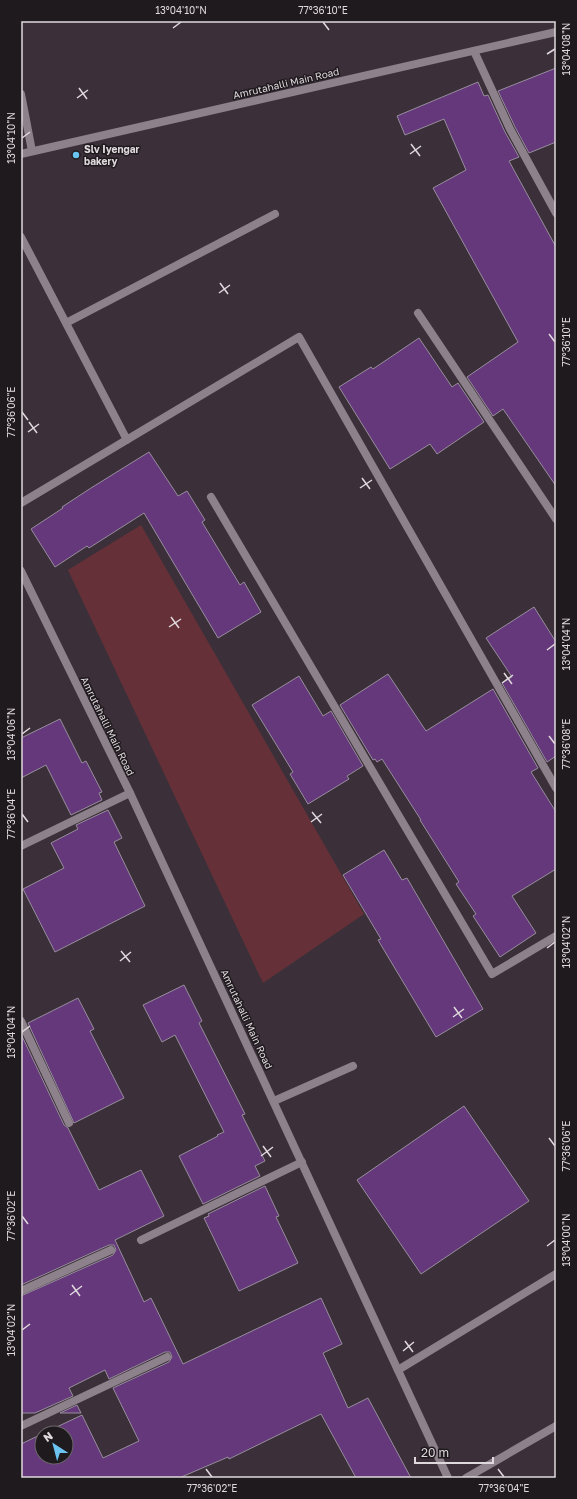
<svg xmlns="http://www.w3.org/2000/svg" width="577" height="1499" font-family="'Golos Text',sans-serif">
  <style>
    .green { fill: #663038 }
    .building { fill: #64387b; stroke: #978e9c }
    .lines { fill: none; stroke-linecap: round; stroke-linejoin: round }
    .service { stroke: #8d818b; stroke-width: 8 }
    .minor { stroke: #8d818b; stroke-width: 8 }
    .tertiary { stroke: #8d818b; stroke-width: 8 }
    .ticks { fill: none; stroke: #dfd8dd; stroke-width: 1.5 }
    .poi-dot { fill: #6bc3f2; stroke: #1f1a1e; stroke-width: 1.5 }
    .labels { text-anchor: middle; stroke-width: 3; stroke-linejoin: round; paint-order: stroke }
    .street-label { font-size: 10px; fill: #dfd8dd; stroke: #1f1a1e }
    .poi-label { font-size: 10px; font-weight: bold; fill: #dfd8dd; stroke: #1f1a1e; text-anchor: start }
    .neatline { fill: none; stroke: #dfd8dd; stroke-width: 1.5 }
    .ticks-label { font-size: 10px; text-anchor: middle; fill: #dfd8dd }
  </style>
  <rect width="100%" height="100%" fill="#3b3039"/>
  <path class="green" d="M141,525L364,914L263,983L68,570Z"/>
  <path class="building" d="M556,68V142L529,153L515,127L498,91Z
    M478,82L484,96L488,95L505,132L519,157L509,161L556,247V486L503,409L493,416L467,377L518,342L433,188L466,170L444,119L405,135L397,116Z
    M419,338L452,387L458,383L484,422L437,454L430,444L390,469L339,387L371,367L373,369Z
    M149,452L178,496L187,491L205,520L202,522L240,585L244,582L261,612L218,638L144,513L89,548L87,546L55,567L31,529L63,508L62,507L91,488Z
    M534,607L556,642V756L547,762L502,683L512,677L486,638Z
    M388,674L426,731L493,689L538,768L531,772L556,812V869L512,896L536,933L500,957L473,916L476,914L456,884L459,882L420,820H421L382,759L377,762L375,759L373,760L340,705Z
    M299,676L323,716L331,711L363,766L347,776L349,779L308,804L290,774L293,772L252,705Z
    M60,719L82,763L86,761L102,792L99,793L102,800L71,815L46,765L21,778V738Z
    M108,810L122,838L114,842L145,906L55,952L23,889L64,868L51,843L78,829L76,825Z
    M384,850L402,880L407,878L483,1009L436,1037L378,940L381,939L343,875Z
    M184,985L202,1021L199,1023L245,1114L242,1115L265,1161L255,1166L260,1176L203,1204L179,1156L218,1136L217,1135L224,1132L175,1035L162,1042L143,1005Z
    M78,998L94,1029L90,1031L124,1098L74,1123L28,1023Z
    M21,1034L64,1125L68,1128L99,1190L141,1170L164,1216L115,1240L144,1302L151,1298L183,1364L321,1298L342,1344L323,1353L348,1408L368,1398L411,1478H356L321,1414L229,1459L228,1457L179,1478H21V1444L42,1434V1457H66V1433H44L82,1415L103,1458L139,1441L113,1388L169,1362L172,1357L170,1352H165L109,1379L105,1370L69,1388L73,1396L35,1413H21V1296L113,1255L116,1250L114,1245H109L21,1285Z
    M464,1106L529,1201L421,1274L357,1180Z
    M265,1186L279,1216L276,1217L298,1263L239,1291L204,1218L209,1216L208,1214Z
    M77,1405L81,1413H60Z"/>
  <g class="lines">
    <path class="service" d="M21,94L32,151
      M274,1101L353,1066"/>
    <path class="minor" d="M474,51L510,129L556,213
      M21,237L127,440
      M418,313L556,519
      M66,323L275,214
      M211,497L492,974L556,936
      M21,503L299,337L556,788
      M21,846L130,793
      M21,1021L69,1123
      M141,1240L302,1162
      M21,1291L111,1250
      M398,1370L556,1274
      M21,1426L167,1357
      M466,1478L556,1426"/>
    <path class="tertiary" d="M21,154L556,32
      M21,571L130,793L448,1478"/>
  </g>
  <path class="ticks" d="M323,22L329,30M173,28L181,22M547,54L555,49M79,88L87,99M77,98L88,90M22,138L30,132M411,144L420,156M410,154L421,146M220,283L228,294M219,293L230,285M549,334L555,342M22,412L28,420M29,422L37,433M28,432L39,424M362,478L370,489M360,488L372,480M171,617L179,628M169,627L181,619M547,650L555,644M504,673L512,684M502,683L513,675M22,734L30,728M549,736L555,744M312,812L321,823M22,814L28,822M311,822L322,814M547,948L555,942M121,951L130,962M120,961L131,952M454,1007L462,1018M453,1017L464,1009M22,1032L30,1026M549,1138L555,1146M263,1146L271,1157M261,1156L273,1147M22,1216L28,1224M547,1246L555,1240M72,1285L80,1296M70,1295L82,1286M22,1330L30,1324M405,1341L413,1352M403,1351L414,1342M206,1469L212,1477M498,1469L504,1477"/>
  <circle class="poi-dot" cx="76" cy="155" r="4"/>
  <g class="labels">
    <g class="street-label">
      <text transform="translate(286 83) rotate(-13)" y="4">Amrutahalli Main Road</text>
      <text transform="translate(108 726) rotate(64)" y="4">Amrutahalli Main Road</text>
      <text transform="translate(247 1019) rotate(65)" y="4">Amrutahalli Main Road</text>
    </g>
    <g class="poi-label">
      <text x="84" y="153">Slv Iyengar<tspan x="84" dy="12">bakery</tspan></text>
    </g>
  </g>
  <rect width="577" height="1499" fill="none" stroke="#1f1a1e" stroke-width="44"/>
  <g transform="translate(54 1445) rotate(324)"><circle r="19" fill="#1f1a1e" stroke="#6c666a"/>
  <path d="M0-3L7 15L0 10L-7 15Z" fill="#6bc3f2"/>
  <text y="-6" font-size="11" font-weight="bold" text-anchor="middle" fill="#dfd8dd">N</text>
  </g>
  <path d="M415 1457v6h78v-6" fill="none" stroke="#dfd8dd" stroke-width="2"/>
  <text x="421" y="1457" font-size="12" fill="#dfd8dd" stroke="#1f1a1e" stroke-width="3" paint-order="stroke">20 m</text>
  <rect x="22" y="22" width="533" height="1455" class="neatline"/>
  <g class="ticks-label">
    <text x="181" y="14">13°04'10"N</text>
    <text x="323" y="14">77°36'10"E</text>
    <text transform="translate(566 49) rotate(-90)" y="4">13°04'08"N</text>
    <text transform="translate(11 138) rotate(-90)" y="4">13°04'10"N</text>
    <text transform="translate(566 342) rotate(-90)" y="4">77°36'10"E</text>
    <text transform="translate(11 412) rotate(-90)" y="4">77°36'06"E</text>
    <text transform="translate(566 644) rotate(-90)" y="4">13°04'04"N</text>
    <text transform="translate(11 734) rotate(-90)" y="4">13°04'06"N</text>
    <text transform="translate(566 744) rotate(-90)" y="4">77°36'08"E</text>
    <text transform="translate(11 814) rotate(-90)" y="4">77°36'04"E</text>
    <text transform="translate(566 942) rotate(-90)" y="4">13°04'02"N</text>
    <text transform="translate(11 1032) rotate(-90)" y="4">13°04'04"N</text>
    <text transform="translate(566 1146) rotate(-90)" y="4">77°36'06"E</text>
    <text transform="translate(11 1216) rotate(-90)" y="4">77°36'02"E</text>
    <text transform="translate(566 1240) rotate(-90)" y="4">13°04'00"N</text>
    <text transform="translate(11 1330) rotate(-90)" y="4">13°04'02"N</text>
    <text x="212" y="1492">77°36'02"E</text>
    <text x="504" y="1492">77°36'04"E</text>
  </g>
</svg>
